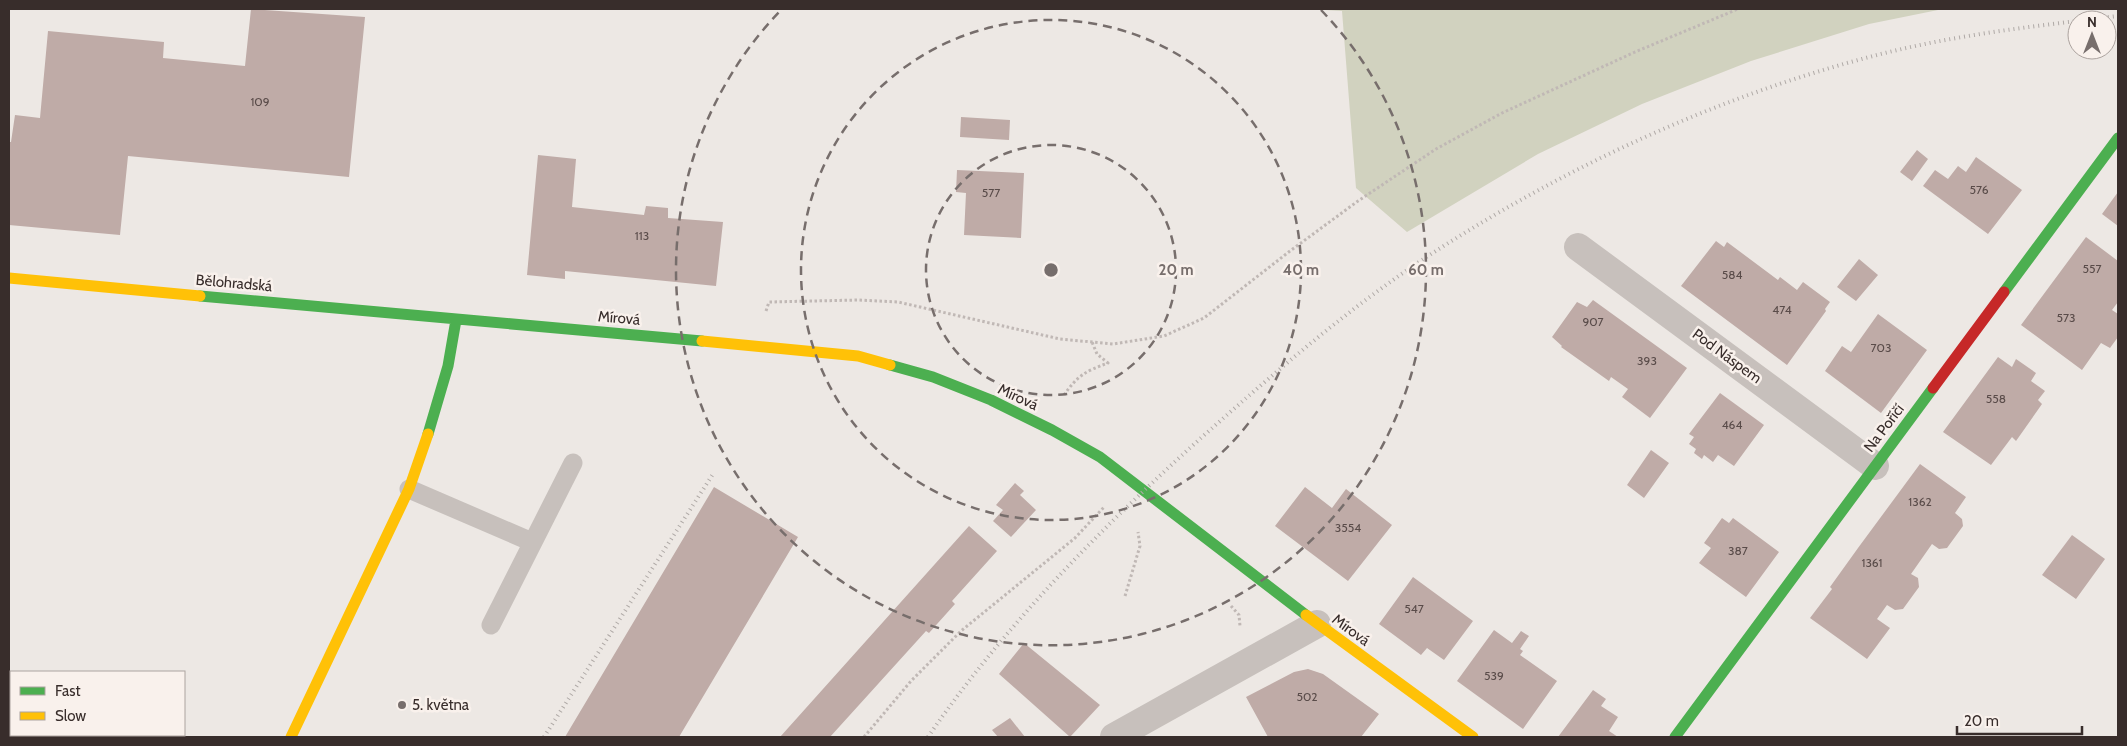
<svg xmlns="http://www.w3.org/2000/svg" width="2127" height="746" font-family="Cabin,sans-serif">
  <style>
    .green { fill: #d1d2bf }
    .building { fill: #bfaba7 }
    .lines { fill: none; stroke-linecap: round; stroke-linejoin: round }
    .path { stroke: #c0b8b5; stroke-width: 3; stroke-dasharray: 2.5 2.5; stroke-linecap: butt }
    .lane { stroke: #c7c0bc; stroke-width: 19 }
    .street { stroke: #c7c0bc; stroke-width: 28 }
    .fast { stroke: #4caf50; stroke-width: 11 }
    .slow { stroke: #ffc107; stroke-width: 11 }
    .jam { stroke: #c62828; stroke-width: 11 }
    .rail { stroke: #afa9a6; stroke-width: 4; stroke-dasharray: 1 4; stroke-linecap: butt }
    .ring { fill: none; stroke: #776e6c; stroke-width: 2.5; stroke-dasharray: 9 6 }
    .poi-dot { fill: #776e6c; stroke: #f9f1ec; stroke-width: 2 }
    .labels { text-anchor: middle; stroke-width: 5; stroke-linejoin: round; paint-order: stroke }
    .number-label { font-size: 12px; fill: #5a4c4a }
    .street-label { font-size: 15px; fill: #382d2b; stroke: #f9f1ec }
    .poi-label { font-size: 15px; fill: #382d2b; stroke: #f9f1ec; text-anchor: start }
    .centre { fill: #776e6c; stroke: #f9f1ec; stroke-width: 2.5 }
    .ring-label { font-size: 15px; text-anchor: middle; font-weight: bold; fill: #776e6c; stroke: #f9f1ec; stroke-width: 5; stroke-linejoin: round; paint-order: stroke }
  </style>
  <rect width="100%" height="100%" fill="#ede8e4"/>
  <path class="green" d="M1308,9H1943L1869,24L1751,61L1642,104L1538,154L1407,232L1356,188L1342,11Z"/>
  <path class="building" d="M251,9L365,17L349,177L128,156L120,235L9,225V142H11L15,115L40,118L48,31L164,42L163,58L245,66Z
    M961,117L1010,120L1009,140L960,137Z
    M1917,150L1928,159L1912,181L1900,172Z
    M538,155L576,159L572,207L644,215L646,206L668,208V218L723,222L716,286L565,271V279L527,275Z
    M1976,157L2022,190L1988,234L1923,186L1935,170L1948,179L1958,166L1966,172Z
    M957,170L1024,173L1021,238L964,235L966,193L956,192Z
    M2118,192V226L2102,214Z
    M2086,237L2118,261V302L2112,310L2118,314V337L2110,348L2101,343L2082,370L2021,325Z
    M1716,241L1724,247L1727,242L1778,280L1780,277L1797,290L1803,282L1830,302L1825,309L1826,311L1787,365L1681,286Z
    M1859,259L1878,275L1856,301L1837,287Z
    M1593,300L1687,368L1650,418L1622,397L1628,389L1611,377L1609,381L1561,347L1562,346L1552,337L1577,302L1587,307Z
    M1878,314L1927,350L1881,413L1825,371L1842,346L1851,352Z
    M1998,357L2012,367L2016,359L2036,373L2031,381L2045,391L2038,400L2042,404L2016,441L2012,437L1991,465L1943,432Z
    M1720,393L1764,425L1734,466L1718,455L1713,462L1704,455L1702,459L1694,453L1696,449L1689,444L1694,437L1689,434Z
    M1651,450L1669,463L1644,498L1627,485Z
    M1920,464L1966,497L1955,513L1962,519L1963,526L1947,548L1939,549L1932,544L1911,574L1918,578L1919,587L1903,609L1895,610L1887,605L1877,619L1890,628L1867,659L1810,618L1832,589L1830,587L1858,548Z
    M1015,483L1024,491L1020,495L1036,510L1011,537L993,521L1003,510L996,505Z
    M714,487L798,537L679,737H565Z
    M1305,487L1332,508L1346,489L1392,525L1348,581L1275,526Z
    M1722,518L1729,523L1733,518L1779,552L1746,597L1699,563L1711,548L1704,543Z
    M969,526L997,551L952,601L955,604L929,633L926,631L830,737H780Z
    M2072,535L2105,559L2076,599L2042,575Z
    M1413,577L1473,621L1444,660L1427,648L1421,655L1379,624Z
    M1494,630L1512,643L1521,631L1529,636L1520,649L1523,651L1520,655L1557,681L1523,729L1457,681Z
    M1024,643L1100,705L1070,737L999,674Z
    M1308,669L1323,674L1379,714L1361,737H1268L1246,697L1294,672Z
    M1593,690L1606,699L1601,706L1618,717L1609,731L1618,737H1558Z
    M1010,718L1025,737H998L992,730Z"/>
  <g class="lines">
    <path class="path" d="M766,311L769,302L858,300L898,302L1060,339L1113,344L1164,336L1204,318L1290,251L1358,201L1436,149L1502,113L1635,52L1738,9
      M1064,395C1078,375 1086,371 1108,363L1097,354L1092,342
      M1125,596L1140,546L1138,532
      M1231,606L1239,615L1240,626
      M864,737L911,681L961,631L1075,538L1105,506"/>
    <path class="lane" d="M409,489L532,542
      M491,625L573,463
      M9,694L11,695
      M107,735L113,737"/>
    <path class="street" d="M1578,247L1875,466
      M1114,737L1317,624"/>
    <path class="fast" d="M2004,292L2118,138
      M200,296L702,341
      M890,365L933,377L991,400L1052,430L1100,457L1306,615
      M428,434L448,366L456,320
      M1675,737L1933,388"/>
    <path class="slow" d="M9,278L200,296
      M702,341L858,356L890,365
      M1306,615L1473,737
      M291,737L409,489L428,434"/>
    <path class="jam" d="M1933,388L2004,292"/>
    <path class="rail" d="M2083,20L2118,16
      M544,737L713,474
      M928,737C1004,626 1101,528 1201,438C1273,374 1345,311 1425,258C1563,168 1717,96 1877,55C1943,38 2010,29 2077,21"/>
  </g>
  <g class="ring">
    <circle cx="1051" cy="270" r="125"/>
    <circle cx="1051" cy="270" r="250"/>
    <path d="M1321 10A375 375 0 1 1 781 10"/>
  </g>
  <circle class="poi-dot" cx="402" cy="705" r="5"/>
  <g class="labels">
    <g class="number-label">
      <text x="260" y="106">109</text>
      <text x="1979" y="194">576</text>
      <text x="991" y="197">577</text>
      <text x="642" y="240">113</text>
      <text x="2092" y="273">557</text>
      <text x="1732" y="279">584</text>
      <text x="1782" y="314">474</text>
      <text x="2066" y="322">573</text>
      <text x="1593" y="326">907</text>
      <text x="1881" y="352">703</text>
      <text x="1647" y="365">393</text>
      <text x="1996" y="403">558</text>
      <text x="1732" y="429">464</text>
      <text x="1920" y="506">1362</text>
      <text x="1348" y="532">3554</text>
      <text x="1738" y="555">387</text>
      <text x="1872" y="567">1361</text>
      <text x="1414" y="613">547</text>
      <text x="1494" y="680">539</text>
      <text x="1307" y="701">502</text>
    </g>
    <g class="street-label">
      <text transform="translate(234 283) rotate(5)" y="5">Bělohradská</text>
      <text transform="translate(619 318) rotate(5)" y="5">Mírová</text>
      <text transform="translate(1727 356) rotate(36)" y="5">Pod Náspem</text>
      <text transform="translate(1018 397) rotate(25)" y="5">Mírová</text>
      <text transform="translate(1884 428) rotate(-53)" y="5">Na Poříčí</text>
      <text transform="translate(1351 630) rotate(36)" y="5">Mírová</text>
    </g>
    <g class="poi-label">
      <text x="412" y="710">5. května</text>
    </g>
  </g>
  <circle cx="1051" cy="270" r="8" class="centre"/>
  <g class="ring-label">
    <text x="1176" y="275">20 m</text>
    <text x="1301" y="275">40 m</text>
    <text x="1426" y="275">60 m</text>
  </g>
  <rect width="2127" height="746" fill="none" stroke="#382d2b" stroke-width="20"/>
  <rect x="10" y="671" width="175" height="65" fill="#f9f1ec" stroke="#aca39f"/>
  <rect x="20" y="687" width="25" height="8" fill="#4caf50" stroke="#aca39f"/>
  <text x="55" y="696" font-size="15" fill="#382d2b">Fast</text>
  <rect x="20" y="712" width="25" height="8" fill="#ffc107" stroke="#aca39f"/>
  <text x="55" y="721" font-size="15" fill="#382d2b">Slow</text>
  <g transform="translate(2092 35)"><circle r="24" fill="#f9f1ec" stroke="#aca39f"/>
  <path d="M0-4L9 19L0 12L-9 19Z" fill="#776e6c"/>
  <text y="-8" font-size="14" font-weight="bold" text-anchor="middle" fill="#382d2b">N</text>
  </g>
  <path d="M1957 726v8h125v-8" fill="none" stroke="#382d2b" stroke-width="2.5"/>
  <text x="1964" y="726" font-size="15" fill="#382d2b" stroke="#f9f1ec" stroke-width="4" paint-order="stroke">20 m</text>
</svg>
